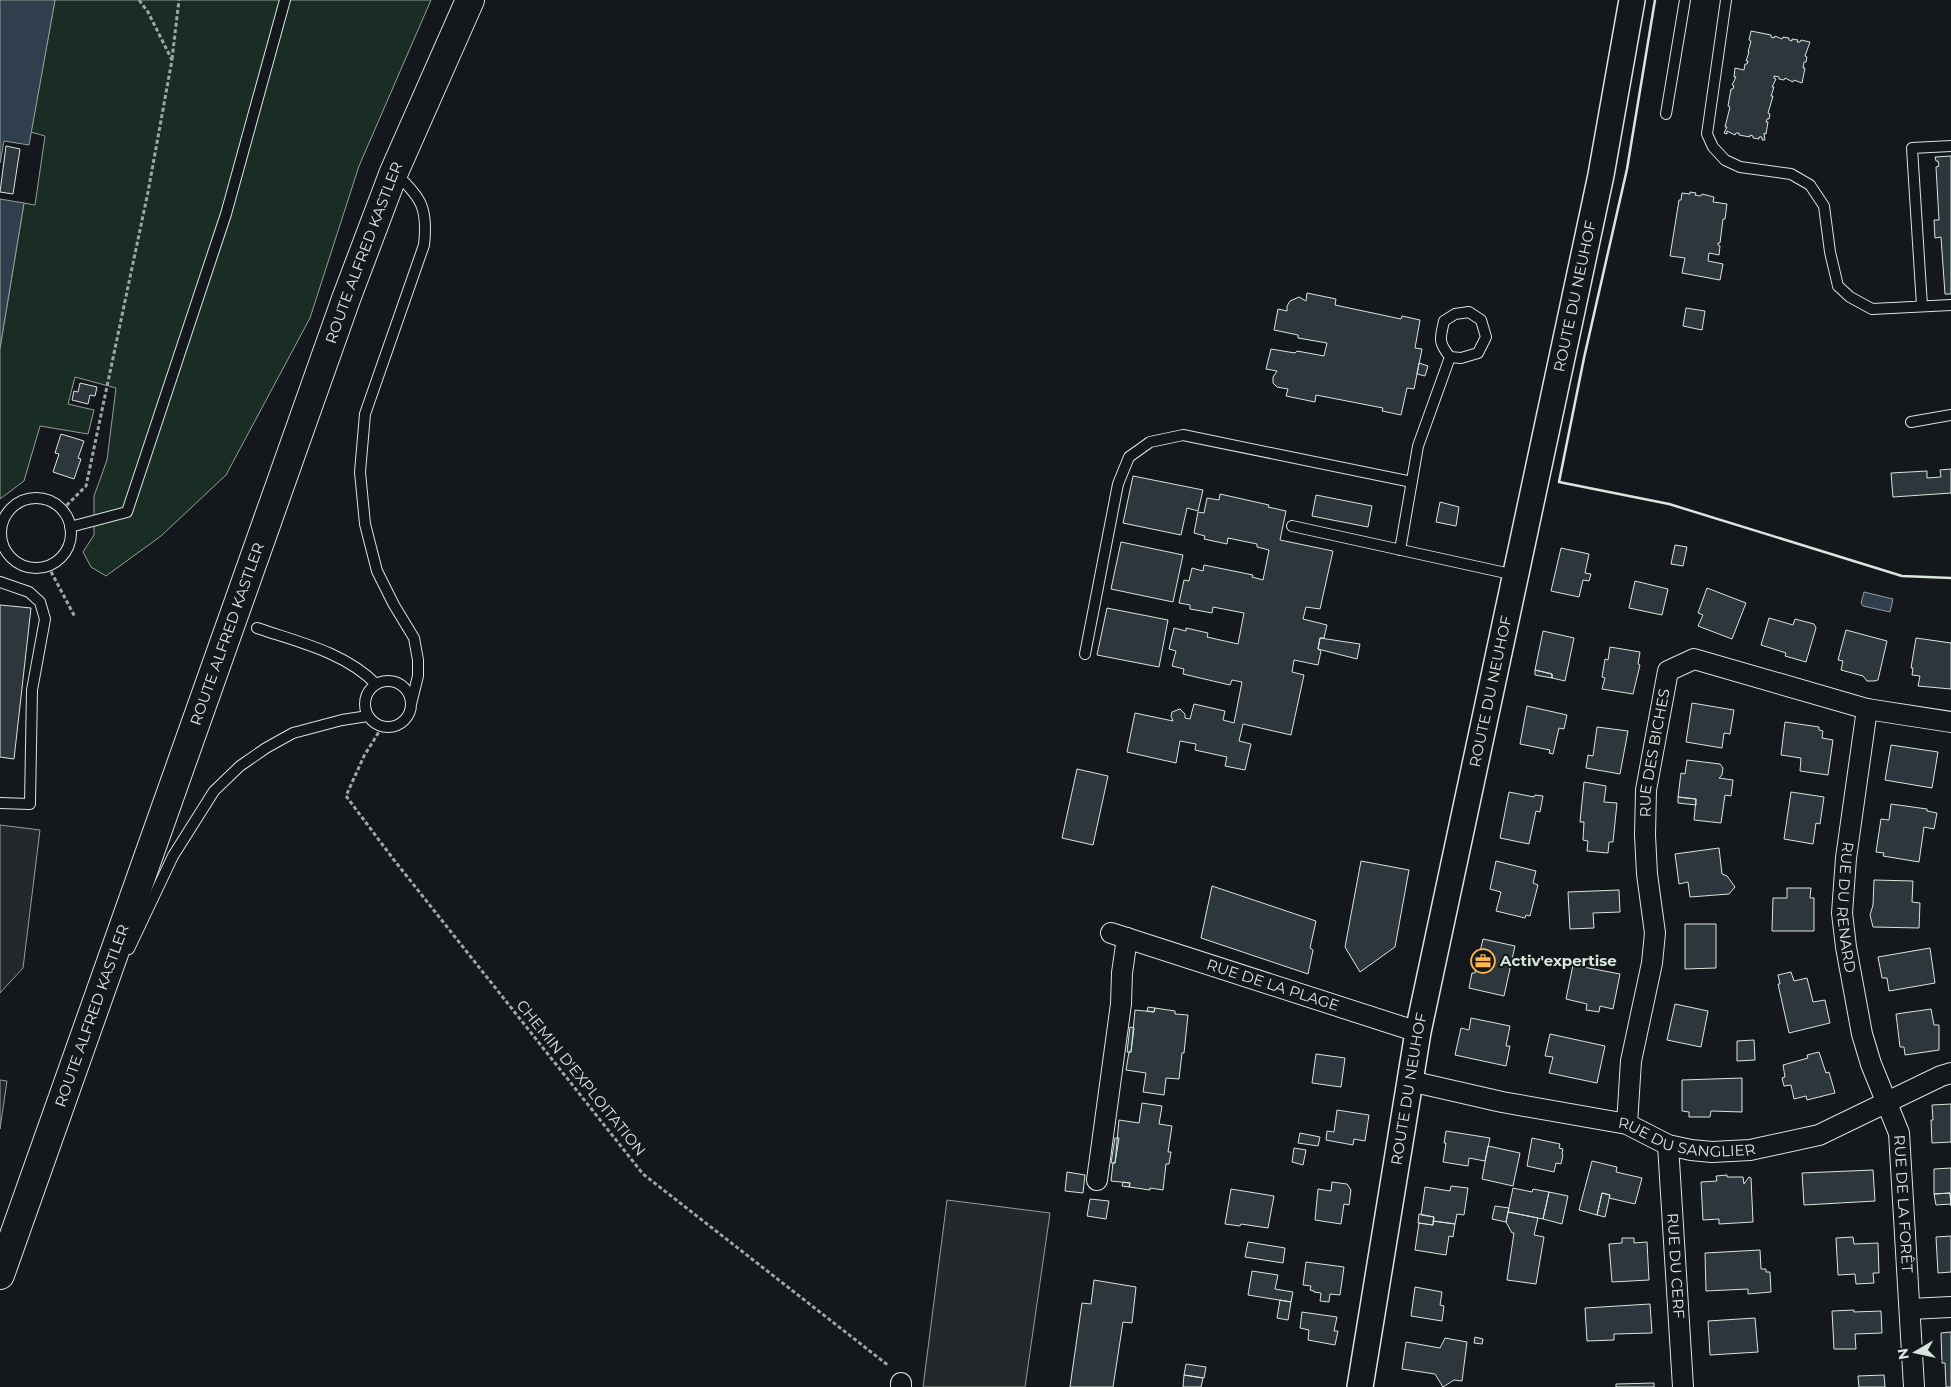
<svg xmlns="http://www.w3.org/2000/svg" width="1951" height="1387" font-family="Montserrat,sans-serif">
  <style>
    .green { fill: #1a2d24; stroke: #939e99 }
    .parking { fill: #24282b; stroke: #939e99 }
    .water { fill: #2f3f4d; stroke: #939e99 }
    .building { fill: #2c363c; stroke: #d8e6dc }
    .lines { fill: none; stroke-linecap: round; stroke-linejoin: round }
    .service-casing { stroke: #d8e6dc; stroke-width: 12 }
    .minor-casing { stroke: #d8e6dc; stroke-width: 22 }
    .tertiary-casing { stroke: #d8e6dc; stroke-width: 28 }
    .primary-casing { stroke: #d8e6dc; stroke-width: 30 }
    .path { stroke: #9da8a2; stroke-width: 3; stroke-dasharray: 4 2.5; stroke-linecap: butt }
    .service { stroke: #14181c; stroke-width: 10 }
    .minor { stroke: #14181c; stroke-width: 20 }
    .tertiary { stroke: #14181c; stroke-width: 25 }
    .primary { stroke: #14181c; stroke-width: 28 }
    .wall { stroke: #d8e6dc; stroke-width: 2.5 }
    .labels { text-anchor: middle; stroke-width: 4; stroke-linejoin: round; paint-order: stroke }
    .street-label { font-size: 15px; fill: #d8e6dc; stroke: #14181c }
    .poi-label { font-size: 15px; font-weight: bold; fill: #d8e6dc; stroke: #14181c; text-anchor: start }
  </style>
  <rect width="100%" height="100%" fill="#14181c"/>
  <path class="green" d="M55,0H431L359,166L310,318L226,475L161,536L106,576L91,567L83,552L94,535V496L107,460L116,388L75,377L68,404L94,410L88,434L40,426L24,481L0,499V348L24,203L35,205L45,136L31,132Z"/>
  <path class="parking" d="M0,825L40,830L23,968L0,993Z
    M0,1080L7,1081L0,1129Z
    M947,1200L1050,1213L1025,1387H923Z"/>
  <path class="water" d="M0,0H55L29,145L4,141L0,163Z
    M0,199L24,203L0,348Z
    M1864,592L1893,599L1890,612L1863,606L1861,603Z"/>
  <path class="building" d="M1751,31L1771,35V37L1774,38L1775,36L1782,39L1783,37L1789,38V40L1792,41V39L1798,40L1797,42H1800L1801,40L1810,42L1805,56L1807,57L1806,62H1804L1803,68H1805L1802,83L1794,80L1793,82L1785,78L1784,80L1779,79V77L1774,76V78L1776,79L1772,87H1774L1771,96H1773L1768,113L1770,114L1769,119H1767L1766,122H1768L1766,134L1764,133L1765,140H1762V137H1759V139L1753,138V136L1750,135V137L1739,135V133H1736L1735,135L1727,131V134L1724,133L1727,127H1725L1730,107L1728,106L1731,89H1733L1734,86L1732,85L1736,77H1734L1735,68L1744,70L1745,64H1747L1748,61H1746L1749,52H1748L1751,41L1749,40Z
    M6,146L20,149L13,194L0,192Z
    M1951,156V294H1945L1941,237L1935,238L1934,220H1939L1936,167L1939,166L1938,161H1936L1935,157Z
    M1690,192L1696,193L1695,195L1701,196L1702,194L1714,197L1713,202L1727,204L1725,219H1723L1720,243H1718V245L1720,246L1719,255L1709,253L1708,261L1723,264L1720,280L1682,273L1685,258L1670,256L1679,200H1681L1682,193L1690,194Z
    M1307,293L1336,299L1335,305L1401,319L1402,316L1420,320L1415,348L1422,349L1414,389L1407,388L1401,415L1382,411L1383,408L1316,395L1315,402L1286,396L1288,389L1277,387L1273,383V377L1277,371L1266,369L1271,349L1295,353L1297,351L1324,356L1327,343L1298,338V335L1274,330L1278,309L1287,311V306L1290,301L1299,297L1306,301Z
    M1686,308L1705,311L1702,330L1683,326Z
    M1419,363L1428,366L1425,376L1417,374Z
    M80,383L97,387L95,396L90,395L88,404L72,400L74,391L78,392Z
    M61,434L84,441L78,458L81,459L74,479L53,472L59,454L55,453Z
    M1951,469V493L1893,497L1891,473L1927,471V478L1941,477L1940,470Z
    M1133,476L1203,490L1198,511L1187,508L1181,535L1123,523Z
    M1220,494L1269,505L1268,507L1286,511L1280,540L1333,551L1320,609L1306,607L1303,619L1327,625L1324,638H1320L1318,649L1321,651L1318,665L1294,660L1292,672L1304,675L1291,735L1243,724L1239,741L1251,744L1245,770L1225,766L1227,757L1195,750L1196,744L1180,741L1176,763L1127,752L1135,713L1173,721L1171,716L1172,712L1180,709L1185,714V718L1190,719L1194,704L1225,711L1223,720L1234,723L1242,682L1232,680L1230,685L1183,674L1184,669L1172,666L1176,651L1169,649L1174,628L1186,631V628L1208,633L1207,637L1238,644L1244,613L1213,607L1212,613L1190,609V605L1179,603L1184,580L1189,581L1192,568L1203,571L1204,565L1253,575L1252,577L1263,580L1269,550L1257,547V544L1228,538L1227,544L1204,539L1205,536L1194,533L1198,512L1204,513L1207,498L1219,500Z
    M1316,495L1372,506L1368,527L1312,516Z
    M1440,502L1459,507L1456,526L1436,522Z
    M1121,542L1183,555L1173,602L1111,589Z
    M1675,545L1687,547L1683,566L1671,564Z
    M1561,548L1589,554L1585,573L1591,574L1589,581L1583,580L1579,597L1551,591Z
    M1635,581L1668,589L1662,615L1629,608Z
    M1707,588L1746,603L1732,639L1698,626L1703,615L1698,613Z
    M0,605L31,608L14,759L0,757Z
    M1107,608L1168,620L1159,667L1097,655Z
    M1769,618L1793,625L1795,619L1814,624L1816,628L1806,662L1785,656L1786,653L1761,645Z
    M1846,630L1887,641L1878,680L1874,681H1867L1863,676L1841,670L1843,661L1838,660Z
    M1543,631L1574,638L1565,681L1552,678V674L1535,670Z
    M1320,638L1360,644L1357,659L1318,649Z
    M1916,638L1951,643V689L1918,686L1920,676L1912,675L1913,668H1911Z
    M1610,647L1640,652L1638,664L1640,665L1633,694L1602,689L1605,678L1602,677L1605,659L1608,660Z
    M1535,670L1552,674V678L1535,675Z
    M1692,703L1734,710L1730,734L1724,733L1722,748L1686,742Z
    M1527,706L1567,715L1564,729L1559,728L1553,754L1549,753L1550,750L1520,744Z
    M1785,722L1819,727V730L1823,731L1822,738L1833,740L1828,775L1800,771L1801,758L1781,755Z
    M1597,727L1628,731L1620,774L1586,768L1588,755L1593,756Z
    M1891,745L1938,752L1932,788L1885,780Z
    M1687,760L1720,764L1723,768L1722,775L1719,778L1733,780L1731,796L1725,795L1721,823L1694,820L1696,799L1678,797L1681,773L1685,774Z
    M1077,769L1108,776L1093,845L1062,838Z
    M1584,782L1606,786L1604,802L1617,803L1613,842H1609L1608,853L1587,851L1588,841L1583,840L1584,822H1580Z
    M1509,792L1534,797L1535,795L1543,796L1540,812L1536,811L1529,844L1500,838Z
    M1791,792L1824,797L1820,824L1816,823L1813,844L1784,839Z
    M1678,797L1696,799V805L1678,803Z
    M1891,804L1927,809V811L1937,813L1934,829L1924,827L1919,862L1883,856L1884,853L1876,852L1881,819L1889,820Z
    M1719,848L1722,874L1727,876L1735,887L1729,894L1690,897L1688,882L1679,884L1675,854Z
    M1361,861L1409,870L1395,947L1360,972L1345,947Z
    M1496,861L1536,871L1533,883L1538,885L1530,916L1526,915L1525,918L1496,911L1501,892L1490,889Z
    M1874,880L1913,881L1912,902L1920,903L1919,928L1873,927L1870,915L1873,905Z
    M1212,886L1316,921L1310,948L1313,950L1308,974L1201,938Z
    M1787,888H1811L1810,898H1814V931H1772L1773,898H1787Z
    M1619,890L1620,912L1593,913L1594,928L1570,929L1568,892Z
    M1685,924H1716V968L1685,969Z
    M1483,939L1515,946L1504,996L1469,988L1472,973H1475Z
    M1930,948L1935,983L1889,991L1887,978H1882L1878,957Z
    M1573,965L1620,974L1613,1009L1600,1006L1599,1012L1586,1010L1587,1004L1566,999Z
    M1791,972L1794,981L1807,978L1813,1002L1825,1000L1830,1023L1789,1033L1778,984H1780L1778,975Z
    M1675,1004L1708,1011L1701,1047L1667,1040Z
    M1148,1007L1155,1008L1154,1012L1147,1011Z
    M1155,1008L1175,1011V1014L1188,1015L1184,1053H1182L1179,1079L1166,1078L1164,1095L1143,1092L1146,1073L1126,1070L1129,1052H1131L1135,1010L1154,1012Z
    M1931,1009L1934,1025H1939V1050L1905,1055L1904,1047H1900L1896,1014Z
    M1471,1018L1510,1026L1506,1046H1510L1506,1066L1455,1055L1461,1028L1469,1030Z
    M1130,1027L1134,1028L1131,1052H1127Z
    M1550,1034L1605,1046L1597,1083L1549,1073L1553,1057L1545,1056Z
    M1754,1040L1755,1060L1737,1061V1041Z
    M1819,1052L1826,1073L1829,1072L1835,1093L1807,1100L1806,1096L1794,1099L1791,1085L1784,1086L1782,1078L1785,1077L1783,1065L1808,1058L1807,1055Z
    M1316,1054L1345,1058L1341,1087L1312,1083Z
    M1742,1078V1112L1711,1111L1710,1117H1689V1112L1682,1111V1080Z
    M1142,1103L1162,1106L1159,1124L1172,1126L1168,1152H1171L1169,1164H1166L1163,1190L1150,1188V1190L1129,1187L1130,1183L1111,1181L1113,1163H1115L1119,1120L1139,1123Z
    M1951,1104V1142L1932,1143L1931,1120H1933L1932,1105Z
    M1337,1110L1369,1115L1365,1141L1354,1139L1353,1145L1326,1140L1327,1131L1334,1132Z
    M1446,1131L1490,1138L1485,1161L1469,1158L1468,1166L1443,1162L1446,1143H1444Z
    M1300,1133L1320,1137L1318,1146L1298,1143Z
    M1115,1138H1119L1115,1163H1111Z
    M1532,1138L1560,1144L1559,1148L1563,1149L1562,1154L1563,1155L1561,1164L1556,1163L1554,1172L1527,1166Z
    M1488,1146L1520,1153L1513,1186L1482,1179Z
    M1294,1148L1306,1150L1303,1165L1292,1162Z
    M1592,1161L1617,1167L1616,1172L1642,1178L1635,1204L1609,1198L1610,1195L1602,1193L1597,1215L1579,1210Z
    M1951,1168V1206L1950,1193L1934,1194V1169Z
    M1873,1170L1875,1201L1804,1205L1802,1173Z
    M1067,1172L1085,1175L1083,1193L1065,1191Z
    M1727,1175V1177H1743L1744,1184L1749,1177L1751,1178L1753,1222L1719,1224V1219L1703,1220L1701,1182L1717,1181L1716,1176Z
    M1123,1182L1130,1183L1129,1187L1122,1186Z
    M1332,1182L1347,1184L1351,1190L1349,1205L1344,1204L1341,1224L1315,1220L1318,1189L1331,1191Z
    M1451,1186L1468,1188L1464,1215L1457,1214L1455,1224L1433,1221L1434,1217L1421,1215L1425,1187L1450,1191Z
    M1513,1188L1532,1192L1533,1189L1549,1192L1543,1219L1508,1212Z
    M1231,1189L1274,1196L1268,1228L1241,1224L1240,1226L1225,1224Z
    M1549,1192L1568,1196L1562,1224L1543,1219Z
    M1602,1193L1610,1195L1605,1217L1597,1215Z
    M1950,1193L1951,1204L1936,1205L1934,1194Z
    M1090,1199L1109,1201L1106,1219L1087,1216Z
    M1495,1206L1509,1208L1506,1222L1492,1219Z
    M1508,1212L1538,1218L1534,1235L1544,1237L1536,1284L1507,1280L1514,1233H1512L1506,1222Z
    M1419,1214L1434,1217L1433,1225L1418,1223Z
    M1433,1221L1455,1224L1453,1237L1449,1236L1446,1255L1415,1250L1419,1223L1433,1225Z
    M1951,1236V1272L1938,1273L1936,1237Z
    M1853,1237L1854,1244L1878,1243L1879,1273H1873L1874,1283L1856,1284L1855,1274L1838,1275L1836,1238Z
    M1622,1238H1634V1243L1647,1242L1649,1280L1612,1282L1609,1244L1622,1243Z
    M1248,1242L1285,1248L1283,1263L1245,1257Z
    M1760,1250L1761,1269H1766V1272H1770L1771,1292L1748,1294V1289L1706,1291L1705,1253Z
    M1306,1262L1344,1267L1340,1295L1330,1294L1329,1302L1320,1301L1321,1293L1314,1292V1291L1310,1290L1311,1286L1303,1285Z
    M1252,1271L1278,1275L1275,1289L1293,1292L1291,1302L1248,1295Z
    M1094,1280L1136,1287L1132,1323L1123,1322L1113,1387H1070L1082,1303L1091,1304Z
    M1415,1287L1442,1292L1440,1305L1444,1306L1442,1321L1411,1316Z
    M1280,1300L1291,1302L1288,1320L1277,1318Z
    M1650,1304L1652,1333L1614,1334V1340L1587,1341L1585,1308Z
    M1854,1310V1312L1881,1311L1882,1333L1855,1334L1856,1349H1834L1832,1311Z
    M1302,1312L1337,1317L1334,1331H1338L1335,1345L1308,1340L1309,1330L1300,1328Z
    M1755,1318L1758,1352L1710,1355L1708,1321Z
    M1951,1332V1387H1946L1945,1363H1942L1941,1333Z
    M1475,1337L1483,1339L1482,1344L1474,1343Z
    M1445,1338L1467,1342L1462,1381L1454,1380L1443,1387L1435,1374L1402,1369L1406,1342L1440,1348Z
    M1186,1364L1206,1367L1204,1378L1184,1375Z
    M1184,1375L1203,1378L1201,1387H1183Z
    M1884,1375L1885,1387H1859L1858,1376Z
    M1654,1383V1387H1616V1384Z"/>
  <g class="lines">
    <g class="service-casing">
      <path id="service" d="M1726,0L1707,134L1713,147L1725,160L1740,167L1791,174L1810,185L1824,206L1830,252L1838,286L1850,297L1872,309L1951,305
        M1666,114L1685,0
        M396,174C422,198 428,209 424,245L365,414L360,472L365,524L377,571L394,605L414,638L418,660V676L411,704
        M1922,306L1912,148L1951,146
        M1911,422L1951,415
        M1 533a35 35 0 1 1 70 0a35 35 0 1 1-70 0Z
        M1292,526L1515,575
        M70,527L127,512L226,214L285,0
        M1400,550L1418,446L1450,357L1461,358L1478,353L1486,337L1481,320L1469,312L1455,314L1444,321C1440,339 1438,342 1450,357
        M0,582L29,592L40,602L45,619L32,690L30,804L0,803
        M257,628C298,642 344,652 376,684
        M1085,654L1118,484L1129,457L1150,442L1183,435L1412,482
        M365 704a23 23 0 1 1 46 0a23 23 0 1 1-46 0Z
        M129,949L173,856L214,791L240,766L266,748L293,733L342,720L368,716"/>
    </g>
    <g class="minor-casing">
      <g id="minor">
        <path id="s1" d="M1867,709L1846,858L1842,913L1846,947L1862,1034L1871,1064L1899,1133L1914,1387"/>
        <path id="s2" d="M1111,933L1418,1032"/>
        <path id="s3" d="M1410,1081L1502,1102L1627,1124L1668,1145L1691,1150L1712,1152L1750,1150L1819,1135L1941,1076L1951,1073"/>
        <path id="s4" d="M1627,1124L1631,1061L1652,963L1655,933L1647,874L1645,835L1646,790L1668,671L1694,659L1867,709L1951,722"/>
        <path id="s5" d="M1668,1145L1683,1387"/>
        <path d="M1097,1180L1121,1004L1122,973L1127,938"/>
        <path d="M1910,1309L1951,1307"/>
        <path d="M901,1387V1383"/>
      </g>
    </g>
    <g class="tertiary-casing">
      <g id="tertiary">
        <path id="s6" d="M1360,1387L1418,1032L1601,175L1632,0"/>
      </g>
    </g>
    <g class="primary-casing">
      <g id="primary">
        <path id="s7" d="M0,1275L346,299L394,172L470,0"/>
      </g>
    </g>
    <path class="path" d="M172,59L179,0
      M62,510L86,486L148,192L172,60L148,12L139,0
      M48,566L75,617
      M382,727L364,756L346,796L394,860L643,1174L889,1366"/>
    <use href="#service" class="service"/>
    <use href="#minor" class="minor"/>
    <use href="#tertiary" class="tertiary"/>
    <use href="#primary" class="primary"/>
    <path class="wall" d="M1655,0L1627,169L1584,358L1559,482L1669,504L1902,576L1951,578"/>
  </g>
  <defs>
    <g id="office-ring" transform="scale(1.25)"><circle r="9.5" fill="#14181c" stroke="#ffb74d" stroke-width="1.5"/><path d="M-6-3h4V-5.5h4V-3h4V5H-6ZM-1-4.5V-3h2v-1.5ZM-6 0V1H6V0Z" fill="#ffb74d"/></g>
  </defs>
  <g fill-rule="evenodd">
    <use href="#office-ring" x="1483" y="961"/>
  </g>
  <g class="labels">
    <g class="street-label">
      <text dy="5" stroke="none"><textPath href="#s7" startOffset="1085">ROUTE ALFRED KASTLER</textPath></text>
      <text dy="5" stroke="none"><textPath href="#s6" startOffset="1112">ROUTE DU NEUHOF</textPath></text>
      <text dy="5" stroke="none"><textPath href="#s7" startOffset="680">ROUTE ALFRED KASTLER</textPath></text>
      <text dy="5" stroke="none"><textPath href="#s6" startOffset="708">ROUTE DU NEUHOF</textPath></text>
      <text dy="5" stroke="none"><textPath href="#s4" startOffset="375">RUE DES BICHES</textPath></text>
      <text dy="5" stroke="none"><textPath href="#s1" startOffset="200">RUE DU RENARD</textPath></text>
      <text dy="5" stroke="none"><textPath href="#s2" startOffset="170">RUE DE LA PLAGE</textPath></text>
      <text dy="5" stroke="none"><textPath href="#s7" startOffset="275">ROUTE ALFRED KASTLER</textPath></text>
      <text transform="translate(581 1078) rotate(51)" y="5">CHEMIN D'EXPLOITATION</text>
      <text dy="5" stroke="none"><textPath href="#s6" startOffset="302">ROUTE DU NEUHOF</textPath></text>
      <text dy="5" stroke="none"><textPath href="#s3" startOffset="284">RUE DU SANGLIER</textPath></text>
      <text dy="5" stroke="none"><textPath href="#s1" startOffset="505">RUE DE LA FORÊT</textPath></text>
      <text dy="5" stroke="none"><textPath href="#s5" startOffset="121">RUE DU CERF</textPath></text>
    </g>
    <g class="poi-label">
      <text x="1500" y="966">Activ'expertise</text>
    </g>
  </g>
  <g transform="translate(1916 1352) rotate(261)" stroke="#14181c" stroke-width="4" paint-order="stroke">
  <path d="M0-4L9 19L0 12L-9 19Z" fill="#d8e6dc"/>
  <text y="-8" font-size="14" font-weight="bold" text-anchor="middle" fill="#d8e6dc">N</text>
  </g>
</svg>
